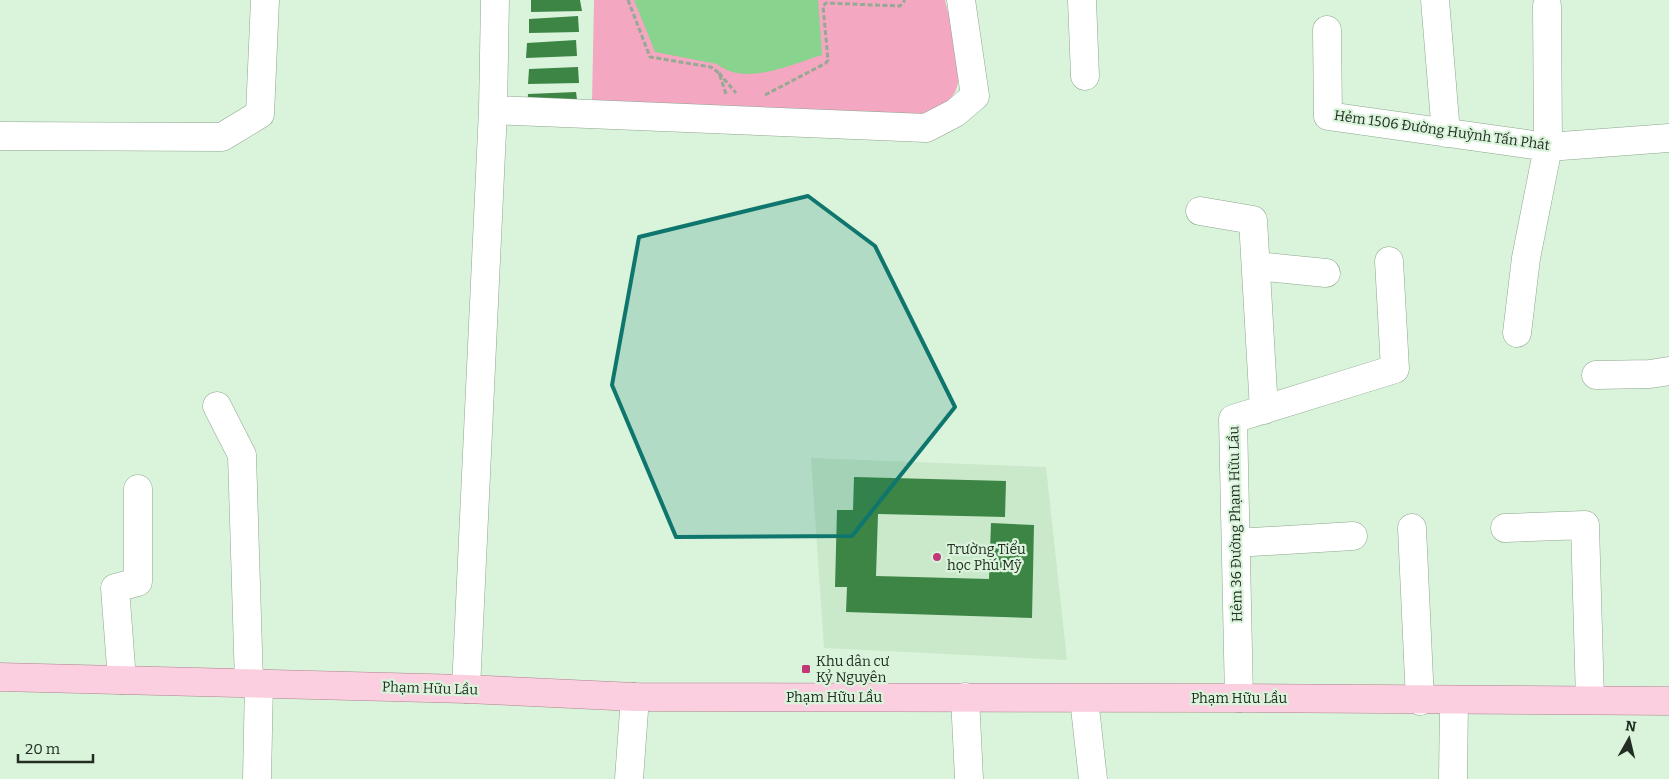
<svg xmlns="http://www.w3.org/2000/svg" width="1669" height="779" font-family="Bitter,serif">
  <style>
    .built { fill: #c9e9ca }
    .green { fill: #f3a7c1 }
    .water { fill: #88d38d }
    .building { fill: #3c8544 }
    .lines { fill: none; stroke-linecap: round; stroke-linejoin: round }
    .minor-casing { stroke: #8da58d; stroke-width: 29 }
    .major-casing { stroke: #ae828f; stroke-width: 29 }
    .path { stroke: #95a995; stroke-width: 3; stroke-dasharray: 5 2.5; stroke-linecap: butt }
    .minor { stroke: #fff; stroke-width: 28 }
    .major { stroke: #fbcfdf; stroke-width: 28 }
    .marked { fill: #0f766e; fill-opacity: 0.2; stroke: #0f766e; stroke-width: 4; stroke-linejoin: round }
    .poi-dot { fill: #c03876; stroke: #daf4db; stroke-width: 2 }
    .labels { text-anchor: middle; stroke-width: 4.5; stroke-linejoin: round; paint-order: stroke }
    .street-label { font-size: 14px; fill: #232d23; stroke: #daf4db }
    .poi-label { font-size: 14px; fill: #232d23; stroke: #daf4db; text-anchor: start }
  </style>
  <rect width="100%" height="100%" fill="#daf4db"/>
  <path class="built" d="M811,458L1046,467L1067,660L824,648Z"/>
  <path class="green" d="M594,0H945C950,22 966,72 955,92C948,104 936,109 924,115L592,103Z"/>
  <path class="water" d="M634,0H818L822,55C792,64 746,87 717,64L655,52Z"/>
  <path class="building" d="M531,0H580L582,11L531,12Z
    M578,16L579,32L529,33V19Z
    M576,40L577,56L526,58L527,43Z
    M578,67L579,83L528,84L529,69Z
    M576,92L578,107L527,109L528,94Z
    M854,477L1006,481L1005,517L878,514L876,576L989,579L991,523L1034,525L1032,618L846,612L847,587H835L837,510H853Z"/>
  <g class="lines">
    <g class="minor-casing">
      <path id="minor" d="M1082,0L1085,76
        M1435,0L1446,133
        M1327,30L1328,116L1548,147L1669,138
        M493,110L926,128L955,113L975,96L961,0
        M0,136L222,137L260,114L265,0
        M1200,211L1253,220L1264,410
        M1256,266L1326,273
        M1517,333L1526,258L1548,147L1547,6
        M1596,375L1650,374L1669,371
        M217,406L242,455L249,683
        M1412,528L1420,701
        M1505,528L1585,525L1590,700
        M1236,543L1353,536
        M122,680L115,588L138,582V489
        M466,689L493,110L495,0
        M965,697L969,779
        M1239,698L1233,419L1395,369L1389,261
        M1084,699L1093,779
        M257,779L259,683
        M629,779L635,697
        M1453,779L1454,701"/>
    </g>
    <g class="major-casing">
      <path id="major" d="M0,677L466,689L635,697L1239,698L1669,701"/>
    </g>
    <path class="path" d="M628,0L650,57L711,67L719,73L726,94
      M719,73L736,93
      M765,95L826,63L828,60L823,6L826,3L900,6L905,0"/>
    <use href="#minor" class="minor"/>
    <use href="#major" class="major"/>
  </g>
  <path class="marked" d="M808,196L875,246L955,407L852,536L676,537L612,385L639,237Z"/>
  <g class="poi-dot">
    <circle cx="937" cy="557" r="5"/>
    <rect x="801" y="664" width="10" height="10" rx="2.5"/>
  </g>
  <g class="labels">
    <g class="street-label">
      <text transform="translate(1442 130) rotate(8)" y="5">Hẻm 1506 Đường Huỳnh Tấn Phát</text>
      <text transform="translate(1235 524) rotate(-91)" y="5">Hẻm 36 Đường Phạm Hữu Lầu</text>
      <text transform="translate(430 688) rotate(2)" y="5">Phạm Hữu Lầu</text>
      <text x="834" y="702">Phạm Hữu Lầu</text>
      <text x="1239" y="703">Phạm Hữu Lầu</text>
    </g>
    <g class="poi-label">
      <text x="947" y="554">Trường Tiểu<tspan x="947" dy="16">học Phú Mỹ</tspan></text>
      <text x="816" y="666">Khu dân cư<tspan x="816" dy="16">Kỷ Nguyên</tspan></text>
    </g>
  </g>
  <g transform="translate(1629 739) rotate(8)" stroke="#daf4db" stroke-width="4" paint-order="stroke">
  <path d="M0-4L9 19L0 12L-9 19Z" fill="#232d23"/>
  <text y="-8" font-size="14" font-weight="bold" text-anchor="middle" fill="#232d23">N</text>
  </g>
  <path d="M18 754v8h75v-8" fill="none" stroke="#232d23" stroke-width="2.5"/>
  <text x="25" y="754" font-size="15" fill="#232d23" stroke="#daf4db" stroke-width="4" paint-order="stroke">20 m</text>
</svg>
